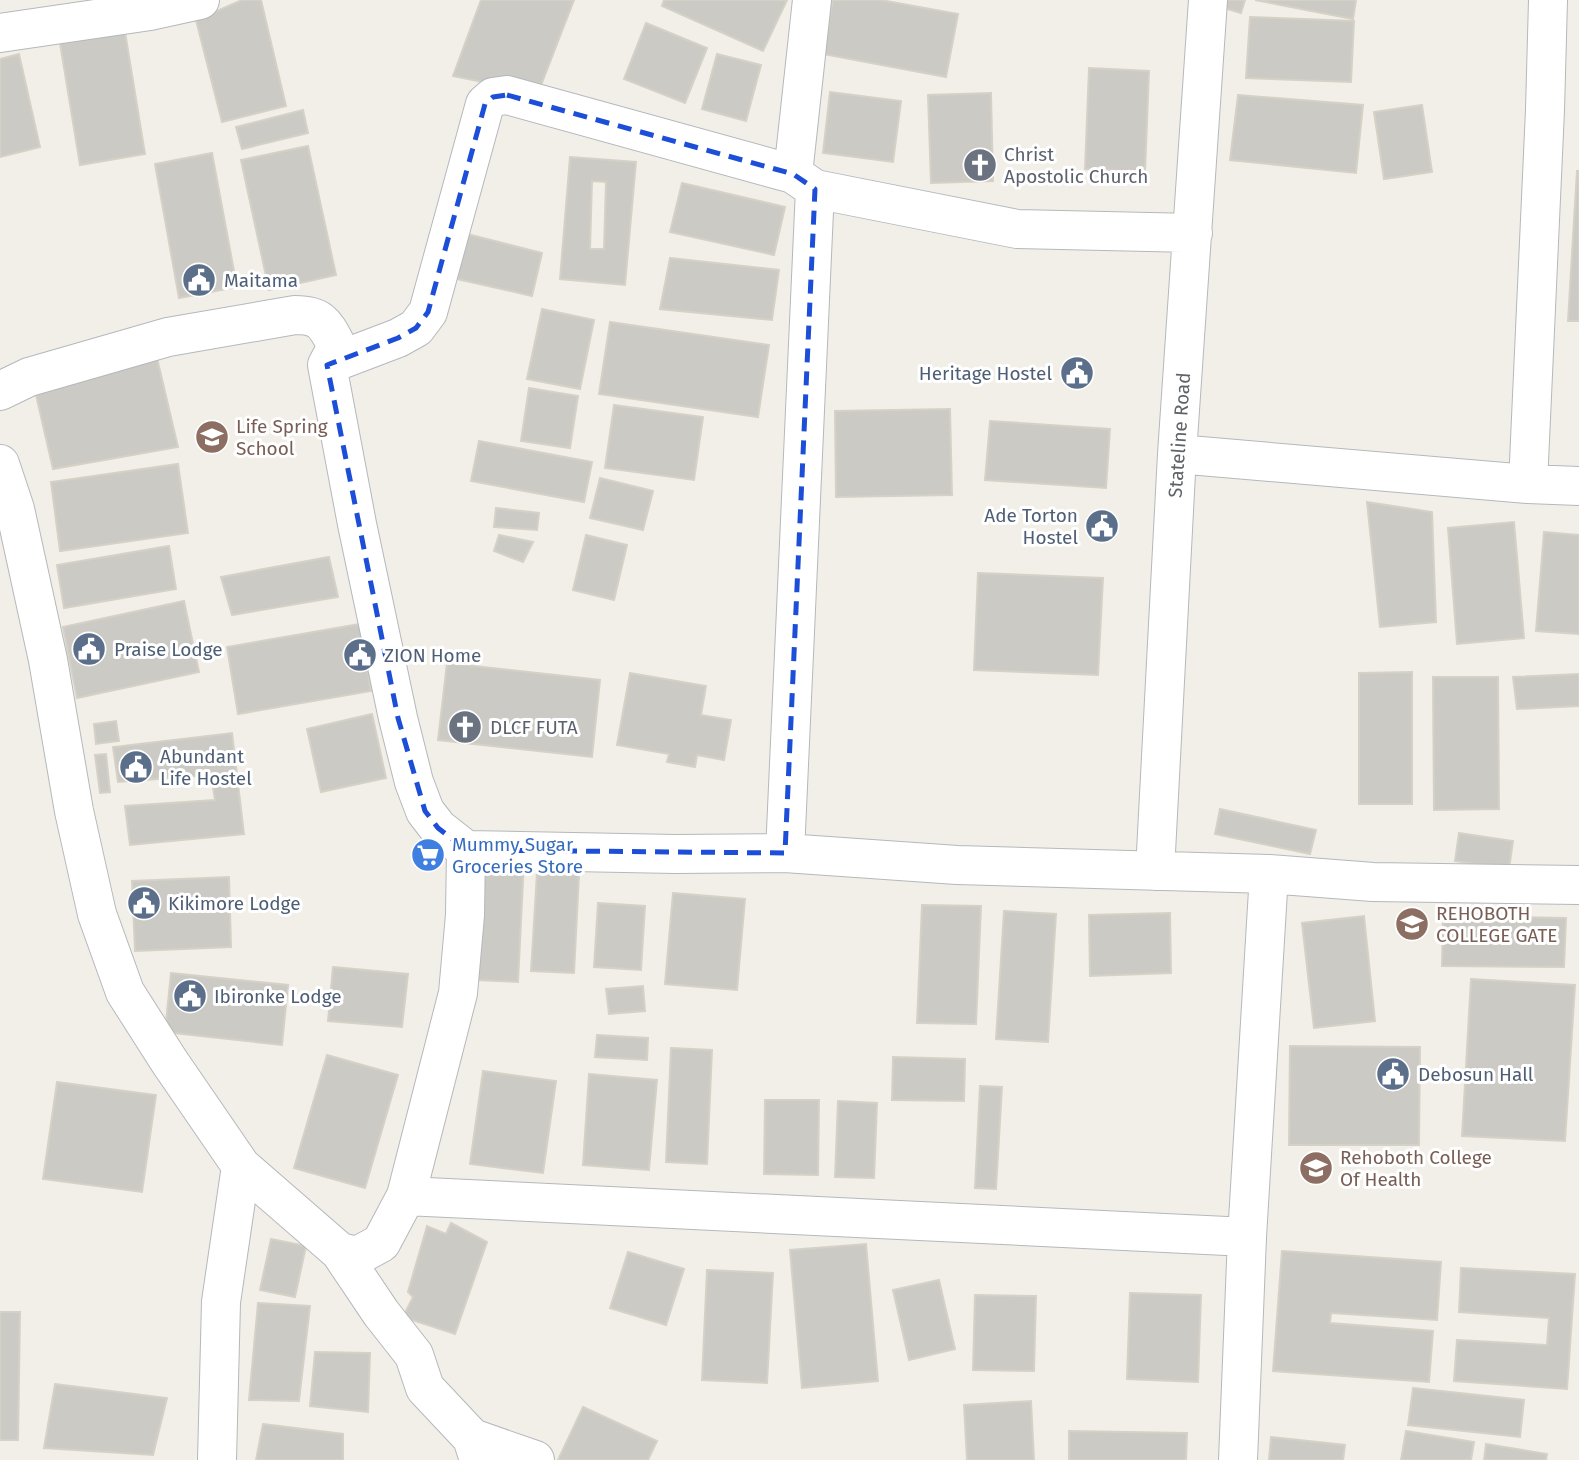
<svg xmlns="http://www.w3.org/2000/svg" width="1579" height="1460" font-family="'Fira Sans',sans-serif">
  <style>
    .building { fill: #cccac5; stroke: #d6d1c6; stroke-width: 2; fill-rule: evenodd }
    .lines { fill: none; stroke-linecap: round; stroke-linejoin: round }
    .minor-casing { stroke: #b5b8bc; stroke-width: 40 }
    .minor { stroke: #fff; stroke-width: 38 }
    .marked { fill: none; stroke: #1d4ed8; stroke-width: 5; stroke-dasharray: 14 9; stroke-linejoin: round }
    .labels { text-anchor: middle; stroke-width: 6; stroke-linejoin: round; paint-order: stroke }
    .worship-label { font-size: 19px; fill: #5b616d; stroke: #fff; text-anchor: start }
    .service-label { font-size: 19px; fill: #4e5e75; stroke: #fff; text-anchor: start }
    .education-label { font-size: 19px; fill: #785e54; stroke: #fff; text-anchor: start }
    .street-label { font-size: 19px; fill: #5f6368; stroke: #fff }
    .shop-label { font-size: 19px; fill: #366cbe; stroke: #fff; text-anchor: start }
  </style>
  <rect width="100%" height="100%" fill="#f1efe8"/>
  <path class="building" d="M242,0H261L286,106L222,122L196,20Z
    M481,0H574L538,93L453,76Z
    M664,0H787L763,51L662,6Z
    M833,0H881L958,14L946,77L823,54Z
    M1224,0H1245L1241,13L1221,7Z
    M1255,0H1356L1353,19Z
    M1250,17L1354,21L1351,82L1246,78Z
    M646,23L707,48L685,103L624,79Z
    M125,32L145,154L80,165L60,43Z
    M19,54L40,147L0,157V59Z
    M717,54L761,65L746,121L702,109Z
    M1089,68L1149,71L1145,172L1085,169Z
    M830,92L901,101L893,162L823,153Z
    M991,93L993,181L931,183L928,95Z
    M1238,95L1363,105L1356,173L1230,160Z
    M1422,105L1432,172L1384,179L1374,112Z
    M303,110L308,133L242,149L236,127Z
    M308,146L336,275L269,290L241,160Z
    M212,153L237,287L179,298L155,164Z
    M570,157L636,162L625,285L560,279ZM592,181L606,182L604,249H590Z
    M1577,171H1579V321H1568Z
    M682,183L785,207L774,255L670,232Z
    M467,234L542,253L532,296L457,279Z
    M670,258L779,270L772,320L660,309Z
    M542,309L594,320L580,389L527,379Z
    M610,322L769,345L758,417L599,394Z
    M157,358L178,447L53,469L34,386Z
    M529,388L578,396L570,448L521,441Z
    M614,405L703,417L694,480L605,468Z
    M950,409L952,495L836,497L835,411Z
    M990,421L1110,429L1106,488L985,480Z
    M479,441L592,462L584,502L471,481Z
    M178,464L188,533L60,551L51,482Z
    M600,478L653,491L643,530L590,518Z
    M1367,502L1432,512L1436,622L1380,627Z
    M496,508L539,513L537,530L494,527Z
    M1514,522L1524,638L1457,644L1448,528Z
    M1544,532L1579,535V634L1536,631Z
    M499,535L533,542L523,562L494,551Z
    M586,535L627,545L614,600L573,590Z
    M169,546L176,589L64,608L57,565Z
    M329,557L338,597L232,615L221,577Z
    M978,573L1103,578L1098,675L974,670Z
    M184,601L199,672L77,698L63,627Z
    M360,624L371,691L238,714L227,647Z
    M447,663L600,680L592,757L438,740Z
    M1412,672V804H1359V673Z
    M630,673L706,686L701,715L731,720L724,760L697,755L695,767L667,762L669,754L617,745Z
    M1579,674V706L1517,709L1513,677Z
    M1433,677H1498L1499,809L1434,810Z
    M372,714L386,778L321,792L307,729Z
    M116,721L119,741L96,744L94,724Z
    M232,733L244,834L130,845L125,806L215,800L211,775L118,782L113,747Z
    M106,754L110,792L100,793L95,755Z
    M1220,809L1316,830L1310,854L1215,834Z
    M1459,833L1513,841L1509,869L1455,861Z
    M482,860L524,861L518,982L477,980Z
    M537,873L579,875L574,973L531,971Z
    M229,877L231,947L135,951L132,881Z
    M673,893L745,899L737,990L665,984Z
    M598,903L645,906L641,970L594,967Z
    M922,905L981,906L976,1024L917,1023Z
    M1004,911L1056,914L1048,1042L996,1039Z
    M1170,913L1171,973L1090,976L1089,915Z
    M1364,916L1375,1021L1314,1028L1302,923Z
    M1443,916L1566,918L1564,967L1442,966Z
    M333,967L408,974L402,1027L328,1021Z
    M171,973L288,985L282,1045L165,1032Z
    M1471,979L1575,985L1565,1141L1462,1136Z
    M643,986L645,1011L609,1014L606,989Z
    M597,1035L648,1038L647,1060L595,1057Z
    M1290,1046L1420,1047L1419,1145H1289Z
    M671,1048L712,1050L707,1164L666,1162Z
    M327,1055L398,1075L365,1188L294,1168Z
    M893,1057L965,1059L964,1101L892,1100Z
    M483,1071L556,1081L543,1173L470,1164Z
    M589,1074L657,1080L649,1170L583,1165Z
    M57,1082L156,1095L142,1192L43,1179Z
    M980,1086L1002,1087L996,1189L975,1188Z
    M765,1100H819L818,1175L764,1174Z
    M838,1101L877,1103L874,1178L835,1177Z
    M451,1223L487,1242L455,1334L403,1317L413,1297L408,1292L427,1226L446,1234Z
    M271,1239L306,1246L295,1297L260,1290Z
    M866,1244L878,1381L802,1388L790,1250Z
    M1282,1251L1441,1262L1437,1320L1331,1313L1330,1323L1433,1331L1429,1382L1273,1371Z
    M628,1252L684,1269L666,1325L610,1308Z
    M1461,1268L1575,1274L1567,1389L1454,1381L1457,1340L1547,1345L1549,1318L1459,1312Z
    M707,1270L773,1273L767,1383L702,1380Z
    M939,1280L955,1349L909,1360L893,1290Z
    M1130,1293L1201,1295L1198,1382L1127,1379Z
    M975,1295L1036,1296L1034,1371L973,1370Z
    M258,1303L310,1306L299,1401L249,1400Z
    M0,1312H20L18,1440H0Z
    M315,1352L370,1353L368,1412L310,1406Z
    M55,1384L167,1398L153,1455L44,1448Z
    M1413,1388L1524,1400L1520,1437L1408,1425Z
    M1031,1401L1034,1460H967L964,1405Z
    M583,1407L657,1441L648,1460H558Z
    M263,1424L343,1434V1460H256Z
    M1069,1431L1187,1433L1186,1460H1069Z
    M1406,1431L1474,1442L1471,1460H1401Z
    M1271,1437L1345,1445L1343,1460H1269Z
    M1486,1444L1547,1454L1546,1460H1484Z"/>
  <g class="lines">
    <g class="minor-casing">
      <path id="minor" d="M0,33L150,11L200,0
        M793,174L812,0
        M327,365L398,338L416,328L428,312L485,104L493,97L507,95L793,174L815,189L1017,229L1193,233
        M0,391L29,377L168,337L295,315C322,315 325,324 337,346L327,365L357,524L398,718L414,782L425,811L438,828L466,850L675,854L785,853L957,865L1269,874L1373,882L1579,885
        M1177,454L1528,484L1579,486
        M0,464L15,509L48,660L74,811L97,914L125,992L169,1061L241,1166L221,1302L217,1460
        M1528,484L1545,110L1548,0
        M785,853L815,189
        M1155,871L1177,454L1208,0
        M241,1166L340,1252L357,1256L381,1243L406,1196L458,993L465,915L466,850
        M406,1196L1247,1237
        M340,1252L381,1313L414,1355L425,1388L472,1438L479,1460
        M472,1438L535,1460
        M1238,1460L1247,1237L1269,874"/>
    </g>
    <use href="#minor" class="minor"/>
  </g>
  <path class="marked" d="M507,95L793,174L815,189L785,853L466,850L438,828L425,811L398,718L327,365L398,338L416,328L428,312L485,104L493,97Z"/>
  <defs>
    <g id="church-disc" transform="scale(1.75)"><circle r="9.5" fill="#6b7280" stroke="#fff"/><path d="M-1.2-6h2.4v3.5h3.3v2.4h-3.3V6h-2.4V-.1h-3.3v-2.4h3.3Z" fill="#fff"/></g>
    <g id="civic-disc" transform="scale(1.75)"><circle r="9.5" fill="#5c6f8a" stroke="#fff"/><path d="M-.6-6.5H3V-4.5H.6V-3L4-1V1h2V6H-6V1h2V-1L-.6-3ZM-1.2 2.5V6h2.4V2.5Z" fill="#fff"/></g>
    <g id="school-disc" transform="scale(1.75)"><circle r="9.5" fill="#8d6e63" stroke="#fff"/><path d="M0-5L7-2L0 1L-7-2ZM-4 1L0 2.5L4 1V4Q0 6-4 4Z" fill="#fff"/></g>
    <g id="supermarket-disc" transform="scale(1.75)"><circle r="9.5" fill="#3f7fe0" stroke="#fff"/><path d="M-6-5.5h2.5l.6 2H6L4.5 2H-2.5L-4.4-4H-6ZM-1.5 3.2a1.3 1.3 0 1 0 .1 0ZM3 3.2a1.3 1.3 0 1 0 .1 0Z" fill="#fff"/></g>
    <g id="university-disc" transform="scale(1.75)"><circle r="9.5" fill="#8d6e63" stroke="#fff"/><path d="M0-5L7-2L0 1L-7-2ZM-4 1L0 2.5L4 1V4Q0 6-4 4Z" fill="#fff"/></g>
  </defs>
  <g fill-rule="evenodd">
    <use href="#church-disc" x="980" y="165"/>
    <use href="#civic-disc" x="199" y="280"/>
    <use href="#civic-disc" x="1077" y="373"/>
    <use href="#school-disc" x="212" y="437"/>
    <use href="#civic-disc" x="1102" y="526"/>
    <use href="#civic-disc" x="89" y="649"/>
    <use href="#civic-disc" x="360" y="655"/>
    <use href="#church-disc" x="465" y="727"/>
    <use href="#civic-disc" x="136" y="767"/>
    <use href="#supermarket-disc" x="428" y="855"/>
    <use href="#civic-disc" x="144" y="903"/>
    <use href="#university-disc" x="1412" y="924"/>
    <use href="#civic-disc" x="190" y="996"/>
    <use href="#civic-disc" x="1393" y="1074"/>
    <use href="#university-disc" x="1316" y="1168"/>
  </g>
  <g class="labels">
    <g class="worship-label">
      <text x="1004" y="161">Christ<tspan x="1004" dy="22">Apostolic Church</tspan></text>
      <text x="490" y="734">DLCF FUTA</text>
    </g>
    <g class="service-label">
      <text x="224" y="287">Maitama</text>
      <text x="1052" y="380" text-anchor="end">Heritage Hostel</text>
      <text x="1078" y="522" text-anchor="end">Ade Torton<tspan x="1078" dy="22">Hostel</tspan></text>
      <text x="114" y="656">Praise Lodge</text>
      <text x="384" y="662">ZION Home</text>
      <text x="160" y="763">Abundant<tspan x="160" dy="22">Life Hostel</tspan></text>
      <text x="168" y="910">Kikimore Lodge</text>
      <text x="214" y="1003">Ibironke Lodge</text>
      <text x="1418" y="1081">Debosun Hall</text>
    </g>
    <g class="education-label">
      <text x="236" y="433">Life Spring<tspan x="236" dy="22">School</tspan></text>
      <text x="1436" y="920">REHOBOTH<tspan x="1436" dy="22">COLLEGE GATE</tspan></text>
      <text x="1340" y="1164">Rehoboth College<tspan x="1340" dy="22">Of Health</tspan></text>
    </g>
    <g class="street-label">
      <text transform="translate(1179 435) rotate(-86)" y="7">Stateline Road</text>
    </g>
    <g class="shop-label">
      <text x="452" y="851">Mummy Sugar<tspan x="452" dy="22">Groceries Store</tspan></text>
    </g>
  </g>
</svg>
